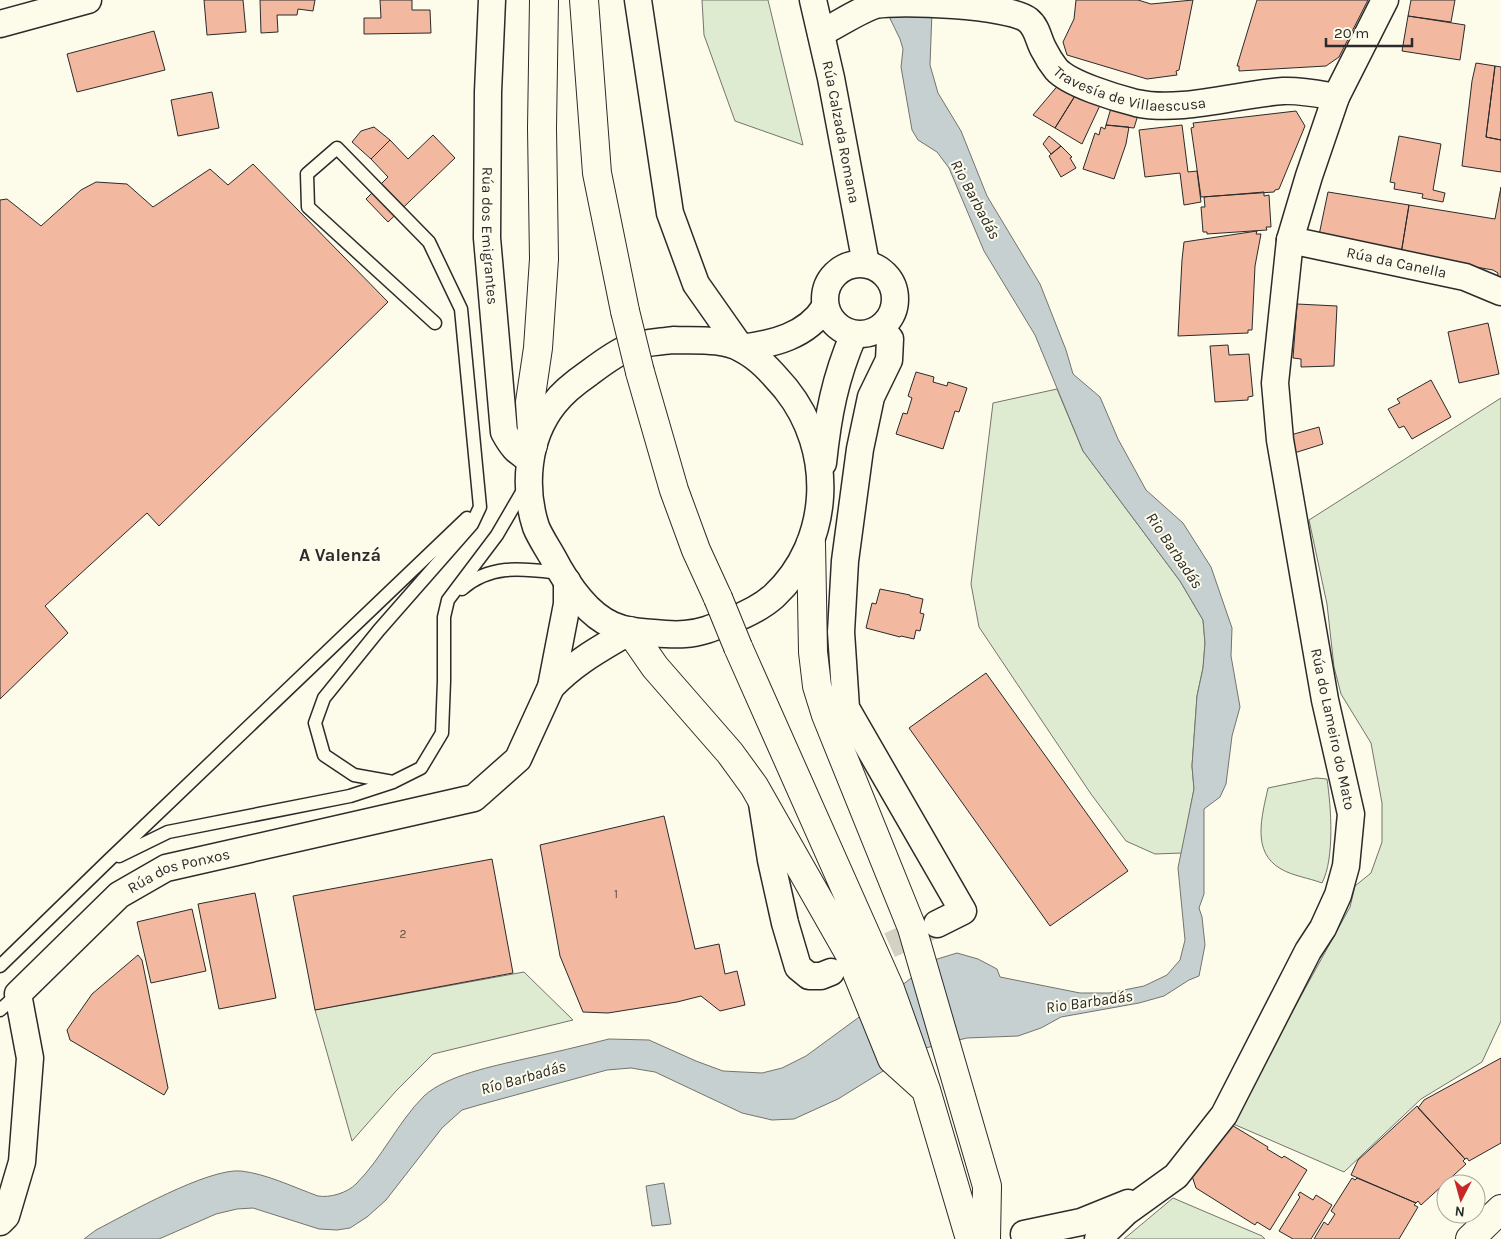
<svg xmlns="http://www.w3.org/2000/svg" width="1501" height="1239" font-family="Karla,sans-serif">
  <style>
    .green { fill: #deebd1; stroke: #74746e }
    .water { fill: #c7d0d0; stroke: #74746e }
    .building { fill: #f2b8a0; stroke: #2b2b2b }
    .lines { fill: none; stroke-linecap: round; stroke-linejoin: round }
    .minor-tunnel { stroke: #d3d1c4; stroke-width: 26; stroke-dasharray: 26 13; stroke-linecap: butt }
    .service-casing { stroke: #2b2b2b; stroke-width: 15 }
    .minor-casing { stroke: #2b2b2b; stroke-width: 29 }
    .tertiary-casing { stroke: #2b2b2b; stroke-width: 30 }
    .primary-casing { stroke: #2b2b2b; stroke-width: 30 }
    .service { stroke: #fdfbea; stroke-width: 12 }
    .minor { stroke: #fdfbea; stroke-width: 26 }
    .tertiary { stroke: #fdfbea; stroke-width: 28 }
    .primary { stroke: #fdfbea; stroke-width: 28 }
    .primary-bridge-casing { stroke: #2b2b2b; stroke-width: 30; stroke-linecap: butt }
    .primary-bridge { stroke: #fdfbea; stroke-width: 28 }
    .labels { text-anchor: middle; stroke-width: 4; stroke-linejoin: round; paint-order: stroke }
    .number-label { font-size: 12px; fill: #5d4e48 }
    .street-label { font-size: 15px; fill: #2b2b2b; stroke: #fdfbea }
    .water-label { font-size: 16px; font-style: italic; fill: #2b2b2b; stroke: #fdfbea }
    .quarter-label { font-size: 18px; font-weight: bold; fill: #2b2b2b; stroke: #fdfbea }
  </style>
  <rect width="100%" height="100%" fill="#fdfbea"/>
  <path class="green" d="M702,0H768L803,145L735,121L704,35Z
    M1057,389L1083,451L1180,581L1203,620L1205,643L1203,668L1197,696L1192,766L1194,789L1182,853L1155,854L1126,841L1091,794L979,627L971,584L993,403Z
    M1501,398V1021L1482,1062L1421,1099L1344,1172L1231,1123L1350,907L1355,886L1371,873L1382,842V803L1371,743L1341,694L1334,667L1327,604L1309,520Z
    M1316,778L1327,779C1331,806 1335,858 1322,883C1309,878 1293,876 1281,869C1251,852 1262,816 1268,788Z
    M524,972L573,1020L433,1054L396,1091L352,1141L315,1010Z
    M1173,1198L1262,1236L1265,1239H1124Z"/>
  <path class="water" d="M881,0L932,11L930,65L938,93L961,131L987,196L1040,284L1066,350L1073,374L1100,397L1118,439L1146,490L1183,523L1211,567L1232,628L1231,656L1240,707L1232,736L1226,784L1220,797L1204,809V894L1199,908L1202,917L1205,945L1199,976L1189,980L1164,996L1139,1003L1061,1017L1041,1028L1018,1036L967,1038L917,1050L838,1099L794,1119L772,1120L742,1113L655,1072L631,1068L607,1070L479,1105L462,1110L442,1128L386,1200L367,1217L350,1228L337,1230L319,1229L253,1208L237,1209L216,1214L159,1239H84L96,1230C127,1214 208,1168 241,1171C267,1174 293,1187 318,1196C330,1198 347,1193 356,1184C382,1158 398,1122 424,1096C447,1075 494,1066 524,1059C552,1053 581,1046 609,1039L649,1040L696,1061L723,1071L762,1073L782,1068L806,1056L896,990L934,960L957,953L978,959L997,969L1000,977L1080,993H1109L1144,986L1167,975L1180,960L1185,940L1178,868L1194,789L1192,766L1197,696L1203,668L1205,643L1203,620L1180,581L1083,451L1035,335L984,251L949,168L937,152L918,140L912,130L901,67L903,49L900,39Z
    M664,1183L671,1224L652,1226L646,1186Z"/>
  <path class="building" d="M204,0H243L246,32L207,35Z
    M260,0H315L313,11L298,9L297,15H277L278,32L261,33Z
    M380,0H412V10H430L431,33L364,34V18H381Z
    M1076,0H1138L1151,4L1193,0L1179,70L1176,71L1177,75L1147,79L1067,55L1063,42L1074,19Z
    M1257,0H1368L1339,57L1326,66L1239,71V66H1237Z
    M1411,0H1455L1451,22L1408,16Z
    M1408,16L1465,25L1460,60L1402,51Z
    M154,31L165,70L77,92L67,54Z
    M1476,63L1495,66L1486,137L1501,140V172L1462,166L1472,81Z
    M1495,66L1501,67V140L1486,137Z
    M1060,83L1078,91L1055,128L1033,115Z
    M1078,91L1102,101L1082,144L1055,128Z
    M212,92L219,128L178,136L171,100Z
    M1111,108L1138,115L1134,128L1106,125Z
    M1296,111L1305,126L1279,189L1275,190L1274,192L1201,197L1191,128L1194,127L1193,123Z
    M1106,125L1129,127L1126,144L1114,179L1083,169L1095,133L1099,135L1101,127L1105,129Z
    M1182,125L1188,172L1197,171L1201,202L1184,205L1180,173L1145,177L1139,130Z
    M374,127L390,140L371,159L352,142L361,131Z
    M433,135L455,158L388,222L366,199L388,177L371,159L390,140L408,159Z
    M1049,136L1061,146L1051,154L1043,144Z
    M1399,136L1441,144L1433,190L1445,193L1443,202L1422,198L1423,194L1394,189L1395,183L1390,182Z
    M1061,146L1072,157L1070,158L1076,168L1061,177L1049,156Z
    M253,164L388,302L159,526L147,513L45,606L68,633L0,699V200L7,199L41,226L81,190L96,182L127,184L153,207L210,169L228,185Z
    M1501,187V280L1497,279L1498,273L1493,270L1401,254L1409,205L1495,219Z
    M1264,192V196L1269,195L1271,227H1266L1267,230L1207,234V232H1203L1201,207H1205L1204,197Z
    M1328,192L1409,205L1401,254L1319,235Z
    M1257,231L1256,234H1261L1255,266L1252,330H1248V333L1178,336L1182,260L1184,242Z
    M1297,304L1337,306L1334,366L1301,367V359L1293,358Z
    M1488,323L1499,374L1459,383L1448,332Z
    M1228,345L1229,355L1249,354L1253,396L1248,397V400L1215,402L1210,346Z
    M916,372L934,377L933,382L947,386L948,382L967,388L959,412L955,411L943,449L896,434L903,413L907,414L912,398L908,396Z
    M1431,380L1451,417L1412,439L1404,426L1399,428L1388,409L1400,403L1397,399Z
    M1319,427L1323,444L1291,454L1287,436Z
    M880,589L910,595V596L923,599L920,613L924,614L920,631L916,630L914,639L901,636L900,637L866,628L872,603L876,604Z
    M986,673L1128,871L1050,926L909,728Z
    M664,816L695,949L719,944L725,974L737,971L745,1005L720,1011L701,996L677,1002L608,1013L583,1012L560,956L540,845Z
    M492,859L513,973L315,1010L293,896Z
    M255,893L276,998L219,1009L198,904Z
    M192,909L206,971L151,983L137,922Z
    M138,955L142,960L168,1088L164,1095L70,1040L67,1030L92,994Z
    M1501,1058V1143L1469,1161L1467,1158L1465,1159L1418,1108L1424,1100Z
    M1417,1106L1465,1159L1463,1161L1466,1164L1421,1205L1418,1201L1416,1203L1351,1175L1358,1160Z
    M1230,1124L1268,1147L1267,1149L1282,1158L1284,1156L1307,1170L1270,1230L1257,1222L1255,1225L1196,1188L1191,1173Z
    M1352,1178L1355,1180L1357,1178L1416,1203L1414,1205L1418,1207L1399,1239H1314L1324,1222L1328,1225L1335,1214L1331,1211Z
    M1300,1192L1313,1200L1316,1195L1332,1205L1311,1239H1293L1279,1231L1300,1197L1298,1195Z"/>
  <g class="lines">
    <path class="minor-tunnel" d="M854,961L935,925"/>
    <g class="service-casing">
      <path id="service" d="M462,589C491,563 525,569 561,573
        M393,782L354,775L324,755L315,723L324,698L379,630L472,524L480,507L461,309L429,242L337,148L307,174L308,207L435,323
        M119,856L168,832L350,796L393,782L421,768L442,733L444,681V617L448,600L497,535L525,487
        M0,966L108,861L467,518
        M0,1010L18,994"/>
    </g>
    <g class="minor-casing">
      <g id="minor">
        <path id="s1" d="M492,0L488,92L487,238L504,432C511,445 517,453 530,459"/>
        <path d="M638,0L670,213L696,284L741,348C773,344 807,336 825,307"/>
        <path id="s2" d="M813,0L831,78L866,264"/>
        <path d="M0,24L88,0"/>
        <path id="s3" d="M821,33C839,24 856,12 875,5C898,0 1010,5 1028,20C1038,28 1038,40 1044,50C1047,56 1052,64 1056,69C1069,84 1116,98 1136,103C1181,113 1237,94 1283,91C1301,90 1319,94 1336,97"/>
        <path id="s4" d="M1290,240L1465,277L1501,292"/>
        <circle cx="860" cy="299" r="35"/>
        <path d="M881,328L890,339L889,360L871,397L860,449L845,561L841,632L846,708L963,911L937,924"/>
        <path d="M673,340C696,341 722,338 742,349C761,359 773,374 786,389C835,450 832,542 774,596C762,607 745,615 730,621C715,627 701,633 685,634C675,635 663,634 653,633C639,632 625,631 612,625C585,613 565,581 552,556C547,547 540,537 536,527C523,487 527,438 554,404C563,392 576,382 589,373C601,364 614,354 628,348C642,342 659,342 673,340Z"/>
        <path d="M823,463C828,415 835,378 854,334"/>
        <path d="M551,687C576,661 600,649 630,631"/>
        <path d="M762,803L771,860L785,923L798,967L809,976H821L831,972"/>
        <path id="s5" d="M0,1222L6,1216L22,1162L30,1058L18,994L119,895L166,868L474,798L518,759L551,687L567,604V581"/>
        <path d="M1024,1234L1081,1222L1128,1203"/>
        <path d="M1098,1239L1126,1212L1176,1176L1224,1115L1308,951L1323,928L1338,895L1346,866L1351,814L1325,700L1280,440L1275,383L1290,240L1309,176L1336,97L1385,0"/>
      </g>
    </g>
    <g class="tertiary-casing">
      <path id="tertiary" d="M1470,1239L1501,1209"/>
    </g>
    <g class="primary-casing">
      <path id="primary" d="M584,0L597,173L625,311
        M640,372L674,490L696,550L718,598
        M533,445L530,402L538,348L544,259L542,128L544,0
        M811,543L813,652L817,686L826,715L912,928L987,1186L986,1239
        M630,631L655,667L730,753L754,786L849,953L892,1059L923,1087
        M738,647L890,989L926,1090L970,1239"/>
    </g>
    <use href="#service" class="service"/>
    <use href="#minor" class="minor"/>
    <use href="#tertiary" class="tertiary"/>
    <use href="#primary" class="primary"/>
    <g class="primary-bridge-casing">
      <path id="primary-bridge" d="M625,311L640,372
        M718,598L738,647"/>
    </g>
    <use href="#primary-bridge" class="primary-bridge"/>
  </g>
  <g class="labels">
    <g class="number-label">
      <text x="616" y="898">1</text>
      <text x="403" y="938">2</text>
    </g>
    <g class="street-label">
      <text dy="5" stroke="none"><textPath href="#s3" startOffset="352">Travesía de Villaescusa</textPath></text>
      <text dy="5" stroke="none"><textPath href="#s2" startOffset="135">Rúa Calzada Romana</textPath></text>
      <text dy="5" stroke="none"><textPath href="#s1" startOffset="236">Rúa dos Emigrantes</textPath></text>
      <text dy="5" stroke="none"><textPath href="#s4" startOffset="109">Rúa da Canella</textPath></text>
      <text transform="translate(1333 729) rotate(78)" y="5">Rúa do Lameiro do Mato</text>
      <text dy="5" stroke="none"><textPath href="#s5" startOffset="441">Rúa dos Ponxos</textPath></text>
    </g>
    <g class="water-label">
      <text transform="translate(976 199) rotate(62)" y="6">Rio Barbadás</text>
      <text transform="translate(1175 550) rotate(56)" y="6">Rio Barbadás</text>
      <text transform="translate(1089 1001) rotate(-8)" y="6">Rio Barbadás</text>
      <text transform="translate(523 1077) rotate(-16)" y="6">Río Barbadás</text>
    </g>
    <g class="quarter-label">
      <text x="340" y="561">A Valenzá</text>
    </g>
  </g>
  <g transform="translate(1461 1199) rotate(186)"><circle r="24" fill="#fdfbea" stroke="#a9a89e"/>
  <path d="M0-4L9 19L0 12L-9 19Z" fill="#c62828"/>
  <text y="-8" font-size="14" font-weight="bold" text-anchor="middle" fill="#2b2b2b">N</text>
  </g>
  <path d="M1326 38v8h86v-8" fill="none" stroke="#2b2b2b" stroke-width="2.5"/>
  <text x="1334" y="38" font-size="15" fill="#2b2b2b" stroke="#fdfbea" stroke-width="4" paint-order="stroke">20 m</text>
</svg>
